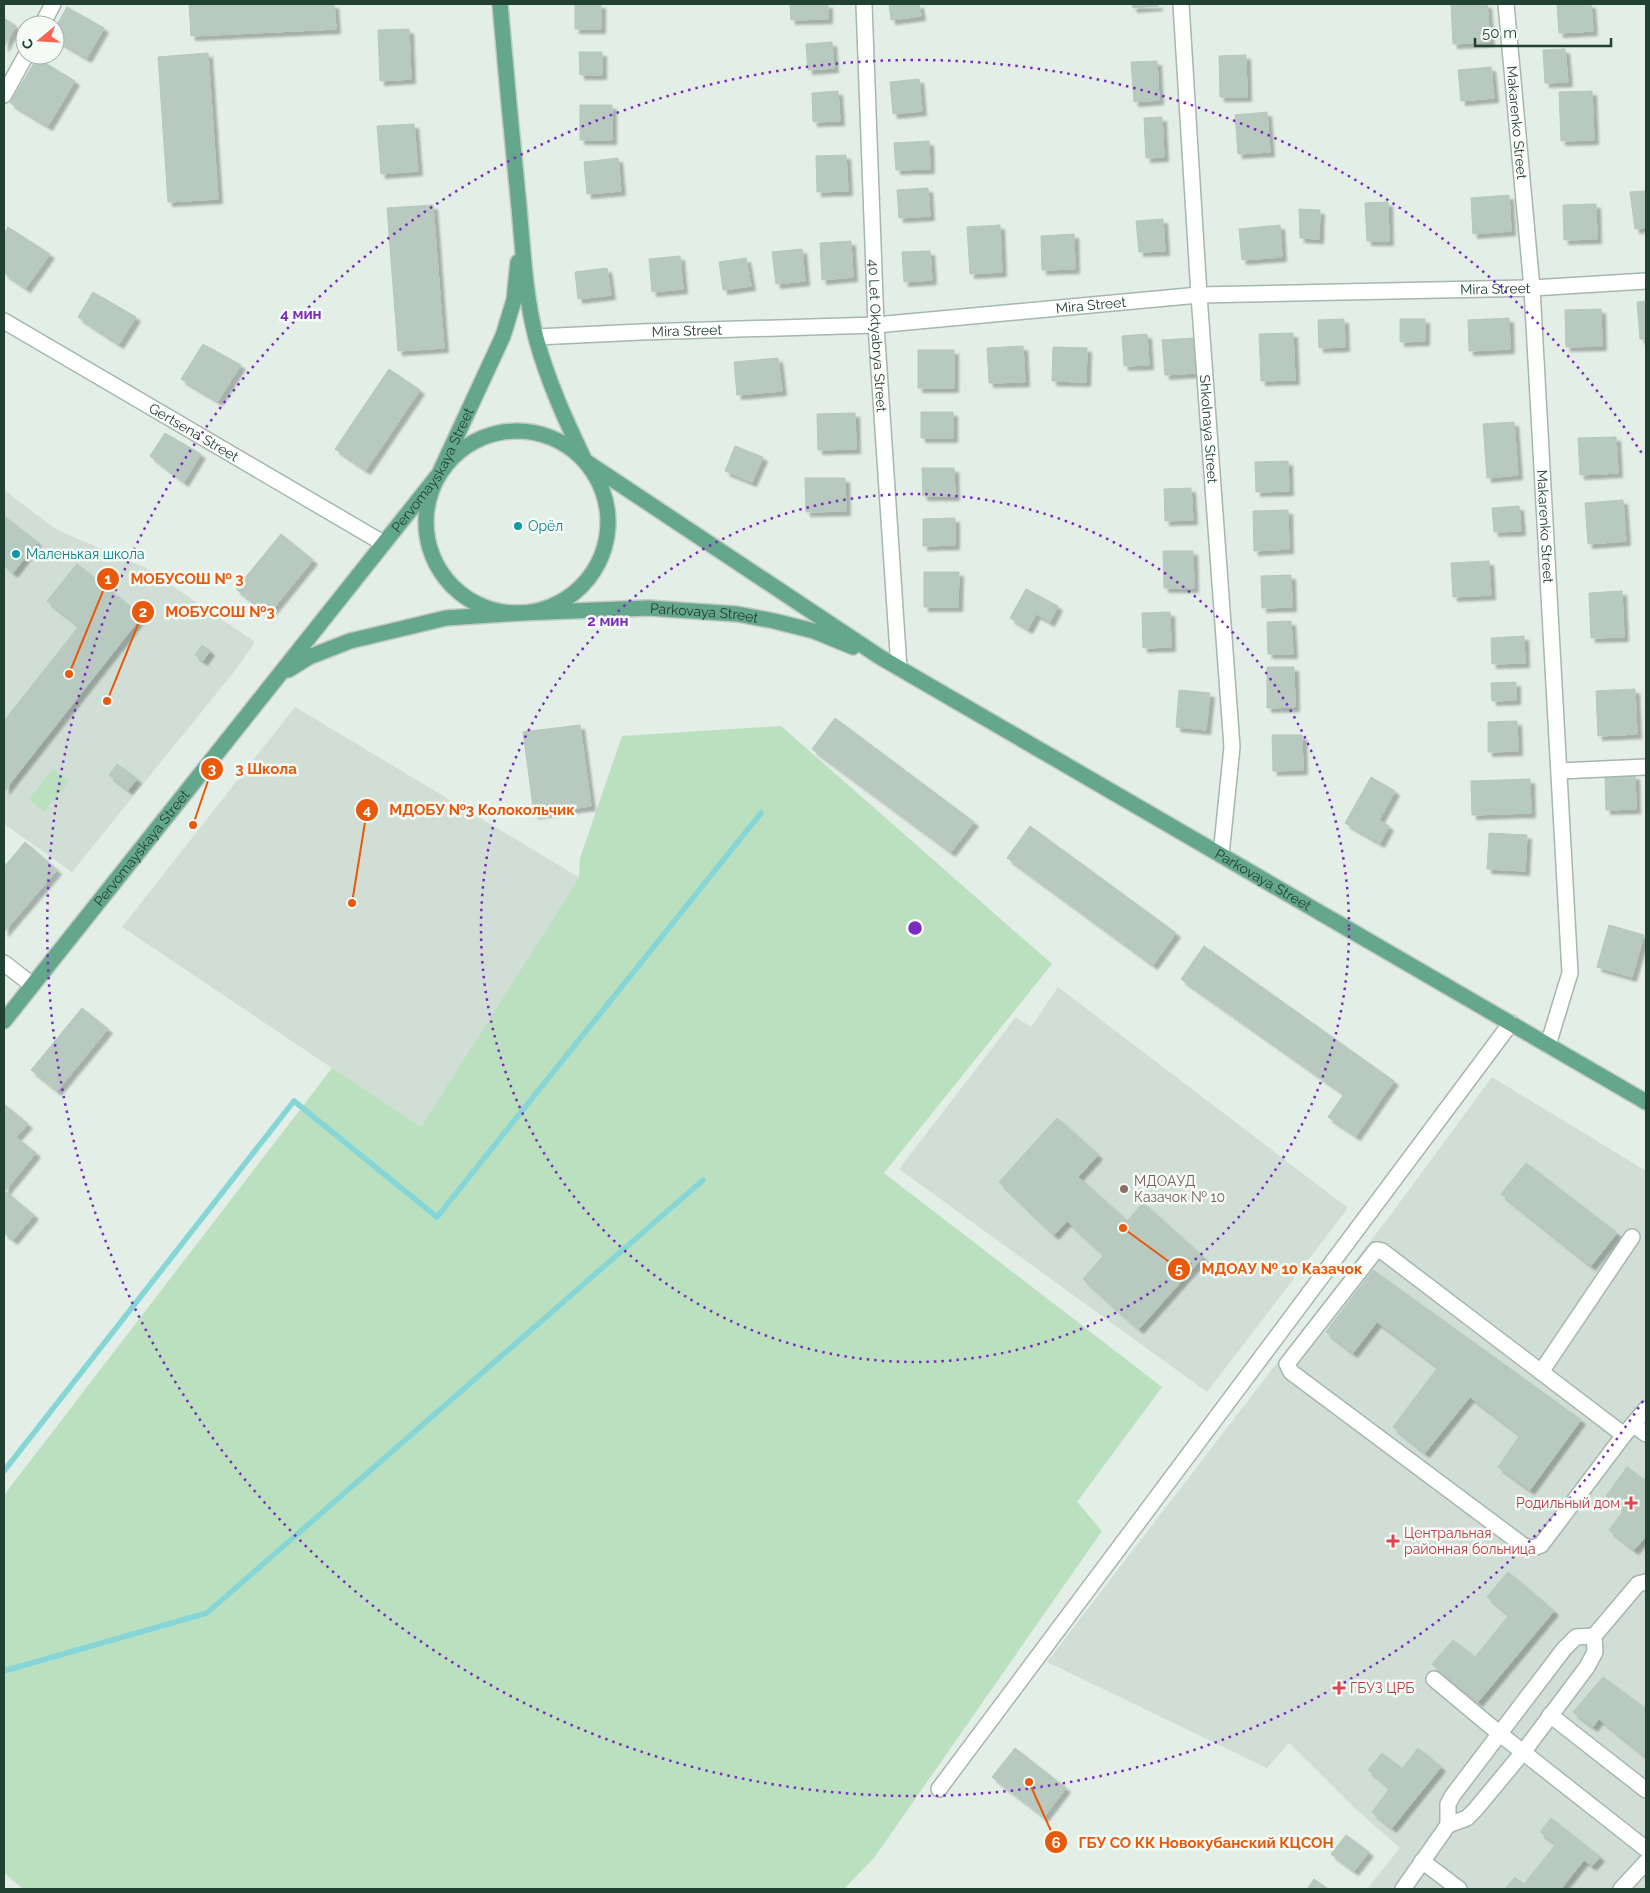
<svg xmlns="http://www.w3.org/2000/svg" width="1650" height="1893" font-family="Raleway,sans-serif">
  <style>
    .built { fill: #d1ded6 }
    .green { fill: #bbe0bf }
    .lines { fill: none; stroke-linecap: round; stroke-linejoin: round }
    .stream { stroke: #87d6d7; stroke-width: 5.5 }
    .building { fill: #b8c9c0; stroke: #b5c8bd; filter: url(#shadow) }
    .minor-casing { stroke: #a5b7ae; stroke-width: 18 }
    .major-casing { stroke: #c1cac6; stroke-width: 18 }
    .minor { stroke: #fff; stroke-width: 15 }
    .major { stroke: #64a78c; stroke-width: 15 }
    .ring { fill: none; stroke: #7b2cbf; stroke-width: 2.5; stroke-dasharray: 2.5 5 }
    .culture-dot { fill: #0f9aa8; stroke: #f4faf6; stroke-width: 2 }
    .education-dot { fill: #8d6e63; stroke: #f4faf6; stroke-width: 2 }
    .health-dot { fill: #e0444e; stroke: #f4faf6; stroke-width: 2 }
    .labels { text-anchor: middle; stroke-width: 5; stroke-linejoin: round; paint-order: stroke }
    .street-label { font-size: 14px; fill: #214134; stroke: #f4faf6 }
    .culture-label { font-size: 14px; fill: #0d838f; stroke: #f4faf6; text-anchor: start }
    .education-label { font-size: 14px; fill: #785e54; stroke: #f4faf6; text-anchor: start }
    .health-label { font-size: 14px; fill: #be3a42; stroke: #f4faf6; text-anchor: start }
    .centre { fill: #7b2cbf; stroke: #f4faf6; stroke-width: 2.5 }
    .ring-label { font-size: 15px; text-anchor: middle; font-weight: bold; fill: #7b2cbf; stroke: #f4faf6; stroke-width: 5; stroke-linejoin: round; paint-order: stroke }
    .leader { fill: none; stroke: #e8590c; stroke-width: 2 }
    .callout-dot { fill: #e8590c; stroke: #f4faf6; stroke-width: 2 }
    .mark-label { font-size: 15px; text-anchor: middle; font-weight: bold; fill: #fff }
    .callout-label { font-size: 15px; text-anchor: middle; font-weight: bold; fill: #e8590c; stroke: #f4faf6; stroke-width: 5; stroke-linejoin: round; paint-order: stroke }
  </style>
  <defs>
    <filter id="shadow"><feDropShadow dx="4.5" dy="4.5" stdDeviation="1" flood-color="#0004"/></filter>
  </defs>
  <rect width="100%" height="100%" fill="#e3eee7"/>
  <path class="built" d="M4,490L57,530L146,568L255,642L237,668L72,872L4,824Z
    M295,707L580,878L421,1128L122,927Z
    M1058,987L1348,1208L1207,1392L899,1169L1016,1017L1031,1027Z
    M1492,1077L1646,1171V1889H1367L1400,1848L1358,1811L1289,1743L1267,1768L1047,1662L1392,1213Z"/>
  <path class="green" d="M781,726L1052,964L884,1173L1162,1387L1077,1502L1102,1531L874,1858L844,1889H23L4,1873V1495L332,1068L421,1127L579,878L580,858L622,736Z
    M53,768L69,781L44,812L29,799Z"/>
  <g class="lines">
    <path class="stream" d="M4,1471L294,1101L437,1217L761,813
      M4,1671L207,1613L703,1180"/>
  </g>
  <path class="building" d="M189,4H334L336,29L191,36Z
    M575,4H601V29H575Z
    M790,4H828V19L791,20Z
    M889,4H919L921,16L891,20Z
    M1132,4H1158V6L1133,8Z
    M1451,4H1487L1490,42L1453,44Z
    M1557,4H1591L1593,31L1559,33Z
    M67,7L104,28L87,58L55,39V28Z
    M4,18L16,26L4,47Z
    M409,29L411,79L380,81L378,30Z
    M832,42L834,68L808,70L806,44Z
    M1565,49L1568,82L1545,83L1543,50Z
    M579,52H602V75H580Z
    M208,53L218,199L168,202L158,57Z
    M1246,55L1247,97H1220L1219,56Z
    M37,58L75,81L48,126L10,103Z
    M1157,61L1159,100L1134,102L1131,62Z
    M1491,67L1494,98L1461,101L1458,70Z
    M919,79L922,111L893,114L890,82Z
    M838,91L840,121L813,122L812,93Z
    M1592,91L1594,140L1561,141L1559,92Z
    M580,105H612V140H580Z
    M1267,112L1270,152L1238,154L1235,115Z
    M1162,117L1164,157L1146,158L1144,118Z
    M414,124L418,171L381,174L377,126Z
    M929,141L930,169L896,170L894,143Z
    M846,155L848,191L817,192L816,156Z
    M618,158L621,191L587,194L584,162Z
    M928,188L930,216L899,218L897,190Z
    M1646,191V227L1635,229L1630,192Z
    M1509,195L1511,231L1473,234L1471,198Z
    M1388,202L1389,241H1367L1365,203Z
    M1596,204L1597,239L1564,240L1563,205Z
    M433,205L444,348L398,351L387,208Z
    M1299,209L1320,210L1319,239L1300,238Z
    M1163,219L1165,251L1139,252L1136,221Z
    M1000,225L1002,272L970,274L967,227Z
    M1280,225L1282,257L1242,260L1239,229Z
    M8,227L50,254L26,288L4,273V234Z
    M1074,234L1075,269L1042,270L1041,236Z
    M851,241L853,277L822,280L820,243Z
    M802,249L805,281L776,284L772,252Z
    M930,251L932,280L904,282L902,252Z
    M680,256L683,289L652,292L649,259Z
    M746,258L751,286L723,290L719,262Z
    M607,268L611,295L578,299L575,272Z
    M93,292L136,317L119,344L78,317Z
    M1646,301V339H1640L1637,302Z
    M1601,309L1602,346L1566,347L1565,310Z
    M1509,318L1510,349L1469,351L1468,320Z
    M1344,319L1345,347L1319,348L1318,320Z
    M1400,319H1425V341L1400,342Z
    M1293,333L1295,380L1261,381L1259,334Z
    M1147,334L1149,365L1124,366L1122,336Z
    M1193,338L1195,373L1165,375L1162,340Z
    M203,344L241,365L218,401L181,379Z
    M1023,346L1025,382L989,383L987,348Z
    M1053,347L1087,348L1086,382L1052,381Z
    M918,350H954V388H918Z
    M778,358L782,391L737,395L734,362Z
    M389,369L420,390L366,470L335,449Z
    M921,412H953V438H921Z
    M855,413L856,449L818,450L817,414Z
    M1514,422L1518,475L1487,478L1483,424Z
    M165,433L201,454L184,482L150,456Z
    M1616,437L1618,473L1580,475L1578,438Z
    M735,446L763,457L752,482L725,471Z
    M1288,461L1289,491L1256,492L1255,462Z
    M922,468H954L955,496H923Z
    M805,478H845L846,511L806,512Z
    M1191,488L1193,520L1165,521L1164,489Z
    M1623,500L1626,541L1588,544L1585,503Z
    M1519,506L1521,531L1494,532L1492,508Z
    M1288,510L1289,549L1254,551L1253,511Z
    M4,516L37,542L13,573L4,565Z
    M955,518V545L923,546V519Z
    M281,534L313,560L268,615L236,589Z
    M1163,551H1193L1194,588H1164Z
    M1489,561L1491,595L1453,597L1451,563Z
    M77,564L142,616L5,790L4,721L79,626L47,601Z
    M924,572H959L958,607H924Z
    M1291,575L1292,607L1262,608L1261,576Z
    M1026,589L1058,606L1050,622L1036,614L1028,629L1010,618Z
    M1622,591L1624,637L1591,638L1589,593Z
    M1170,612L1171,647L1143,648L1142,613Z
    M1291,621L1293,654H1268L1267,622Z
    M1524,636L1525,663L1492,664L1491,638Z
    M202,645L210,651L203,661L195,655Z
    M1267,667H1294L1295,707L1267,708Z
    M1516,682V700L1492,701L1491,683Z
    M1635,689L1637,734L1598,736L1596,691Z
    M1179,690L1210,693L1206,730L1176,727Z
    M835,718L974,822L951,852L812,749Z
    M1517,721L1518,751L1488,752V722Z
    M580,725L591,806L534,814L523,732Z
    M1272,735H1302L1303,770L1273,771Z
    M117,764L137,779L128,790L109,775Z
    M1635,775L1636,809L1606,810L1605,776Z
    M1371,777L1395,791L1379,820L1389,826L1380,843L1345,823Z
    M1530,779L1531,813L1472,815L1471,781Z
    M1030,826L1176,933L1153,965L1007,858Z
    M1489,833L1527,835L1525,871L1487,869Z
    M25,842L57,870L4,932V867Z
    M1609,925L1644,935L1632,977L1597,967Z
    M1204,946L1394,1081L1356,1136L1328,1117L1344,1094L1181,979Z
    M82,1008L108,1029L57,1091L31,1070Z
    M4,1104L28,1124L16,1137L36,1153L5,1191L34,1215L13,1240L4,1233Z
    M1057,1118L1098,1155L1078,1177L1127,1221L1143,1203L1203,1257L1139,1329L1083,1279L1104,1255L1067,1221L1054,1235L999,1182Z
    M1526,1163L1617,1233L1591,1266L1501,1194Z
    M1373,1270L1581,1420L1530,1490L1498,1467L1520,1435L1470,1397L1425,1453L1393,1427L1438,1367L1377,1322L1353,1353L1326,1332Z
    M1627,1467L1646,1481V1536L1634,1550L1609,1530L1624,1510L1606,1496Z
    M1508,1572L1554,1611L1478,1702L1432,1664L1453,1640L1475,1657L1509,1615L1487,1597Z
    M1603,1677L1646,1709V1757L1599,1719L1593,1727L1573,1712Z
    M1015,1748L1066,1788L1044,1817L992,1777Z
    M1418,1748L1441,1767L1392,1828L1372,1812L1390,1788L1368,1770L1382,1753L1402,1769Z
    M1551,1818L1600,1857L1592,1866L1584,1860L1561,1889H1505L1515,1877L1523,1885L1556,1844L1540,1832Z
    M1346,1835L1369,1852L1354,1871L1331,1854Z
    M1314,1879L1328,1889H1307Z"/>
  <g class="lines">
    <g class="minor-casing">
      <g id="minor">
        <path id="s1" d="M864,4L876,325L899,668"/>
        <path id="s2" d="M1181,4L1199,295L1232,747L1221,855"/>
        <path id="s3" d="M1506,4L1532,288L1570,973L1548,1045"/>
        <path d="M42,25L53,4"/>
        <path d="M4,95L26,55"/>
        <path id="s4" d="M4,321L383,543"/>
        <path id="s5" d="M536,337L641,332L876,325L1199,295L1532,288L1646,281"/>
        <path d="M1560,771L1646,767"/>
        <path d="M4,963L32,985"/>
        <path d="M1541,1372L1632,1237"/>
        <path d="M1634,1425L1646,1434"/>
        <path d="M1624,1435L1382,1251L1376,1250L1287,1364L1291,1372L1524,1546L1533,1548L1541,1545L1624,1435L1646,1409"/>
        <path d="M1434,1679L1500,1734L1646,1849"/>
        <path d="M1550,1715L1646,1790"/>
        <path d="M939,1789L1511,1023"/>
        <path d="M1448,1825V1804L1453,1795L1564,1649L1576,1637L1594,1636"/>
        <path d="M1422,1861L1459,1889"/>
        <path d="M1403,1889L1448,1825L1467,1818L1475,1810L1524,1751L1587,1667L1595,1652L1594,1636L1638,1584L1646,1582"/>
        <path d="M1621,1889L1646,1862"/>
      </g>
    </g>
    <g class="major-casing">
      <g id="major">
        <path id="s6" d="M500,4C506,72 512,139 519,207C523,250 525,296 536,338C548,382 566,421 585,461L880,657L1646,1102"/>
        <circle cx="517" cy="522" r="91"/>
        <path id="s7" d="M288,670L309,657L350,641L446,618L521,613L648,608L737,614L774,621L814,631L853,647"/>
        <path id="s8" d="M4,1021L439,474L503,336L514,300L518,262"/>
      </g>
    </g>
    <use href="#minor" class="minor"/>
    <use href="#major" class="major"/>
  </g>
  <g class="ring">
    <circle cx="915" cy="928" r="434"/>
    <path d="M1643 1401A868 868 0 1 1 1643 455"/>
  </g>
  <g class="culture-dot">
    <circle cx="518" cy="526" r="5"/>
    <circle cx="16" cy="554" r="5"/>
  </g>
  <circle class="education-dot" cx="1124" cy="1189" r="5"/>
  <g class="health-dot">
    <path d="M1628.5 1495.5h5v5h5v5h-5v5h-5v-5h-5v-5h5z"/>
    <path d="M1390.5 1533.5h5v5h5v5h-5v5h-5v-5h-5v-5h5z"/>
    <path d="M1336.5 1680.5h5v5h5v5h-5v5h-5v-5h-5v-5h5z"/>
  </g>
  <g class="labels">
    <g class="street-label">
      <text dy="5" stroke="none"><textPath href="#s3" startOffset="119">Makarenko Street</textPath></text>
      <text dy="5" stroke="none"><textPath href="#s5" startOffset="961">Mira Street</textPath></text>
      <text dy="5" stroke="none"><textPath href="#s5" startOffset="556">Mira Street</textPath></text>
      <text dy="5" stroke="none"><textPath href="#s5" startOffset="151">Mira Street</textPath></text>
      <text dy="5" stroke="none"><textPath href="#s1" startOffset="332">40 Let Oktyabrya Street</textPath></text>
      <text dy="5" stroke="none"><textPath href="#s2" startOffset="426">Shkolnaya Street</textPath></text>
      <text dy="5" stroke="none"><textPath href="#s4" startOffset="220">Gertsena Street</textPath></text>
      <text dy="5" stroke="none"><textPath href="#s8" startOffset="699">Pervomayskaya Street</textPath></text>
      <text dy="5" stroke="none"><textPath href="#s3" startOffset="524">Makarenko Street</textPath></text>
      <text dy="5" stroke="none"><textPath href="#s7" startOffset="426">Parkovaya Street</textPath></text>
      <text dy="5" stroke="none"><textPath href="#s8" startOffset="221">Pervomayskaya Street</textPath></text>
      <text dy="5" stroke="none"><textPath href="#s6" startOffset="1266">Parkovaya Street</textPath></text>
    </g>
    <g class="culture-label">
      <text x="528" y="531">Орёл</text>
      <text x="26" y="559">Маленькая школа</text>
    </g>
    <g class="education-label">
      <text x="1134" y="1186">МДОАУД<tspan x="1134" dy="16">Казачок № 10</tspan></text>
    </g>
    <g class="health-label">
      <text x="1620" y="1508" text-anchor="end">Родильный дом</text>
      <text x="1404" y="1538">Центральная<tspan x="1404" dy="16">районная больница</tspan></text>
      <text x="1350" y="1693">ГБУЗ ЦРБ</text>
    </g>
  </g>
  <circle cx="915" cy="928" r="8" class="centre"/>
  <g class="ring-label">
    <text x="301" y="319">4 мин</text>
    <text x="608" y="626">2 мин</text>
  </g>
  <path class="leader" d="M69 674L108 579M107 701L143 612M193 825L212 769M352 903L367 810M1123 1228L1179 1269M1029 1782L1056 1842"/>
  <g class="callout-dot">
    <circle cx="69" cy="674" r="5"/>
    <circle cx="107" cy="701" r="5"/>
    <circle cx="193" cy="825" r="5"/>
    <circle cx="352" cy="903" r="5"/>
    <circle cx="1123" cy="1228" r="5"/>
    <circle cx="1029" cy="1782" r="5"/>
    <circle cx="108" cy="579" r="12"/>
    <circle cx="143" cy="612" r="12"/>
    <circle cx="212" cy="769" r="12"/>
    <circle cx="367" cy="810" r="12"/>
    <circle cx="1179" cy="1269" r="12"/>
    <circle cx="1056" cy="1842" r="12"/>
  </g>
  <g class="mark-label">
    <text x="108" y="584">1</text>
    <text x="143" y="617">2</text>
    <text x="212" y="774">3</text>
    <text x="367" y="815">4</text>
    <text x="1179" y="1274">5</text>
    <text x="1056" y="1848">6</text>
  </g>
  <g class="callout-label">
    <text x="187" y="584">МОБУСОШ № 3</text>
    <text x="220" y="617">МОБУСОШ №3</text>
    <text x="266" y="774">3 Школа</text>
    <text x="482" y="815">МДОБУ №3 Колокольчик</text>
    <text x="1282" y="1274">МДОАУ № 10 Казачок</text>
    <text x="1206" y="1848">ГБУ СО КК Новокубанский КЦСОН</text>
  </g>
  <rect width="1650" height="1893" fill="none" stroke="#214134" stroke-width="10"/>
  <g transform="translate(40 40) rotate(252)"><circle r="24" fill="#f4faf6" stroke="#a0b0a8"/>
  <path d="M0-4L9 19L0 12L-9 19Z" fill="#fb6454"/>
  <text y="-8" font-size="14" font-weight="bold" text-anchor="middle" fill="#214134">С</text>
  </g>
  <path d="M1475 38v8h136v-8" fill="none" stroke="#214134" stroke-width="2.5"/>
  <text x="1482" y="38" font-size="15" fill="#214134" stroke="#f4faf6" stroke-width="4" paint-order="stroke">50 m</text>
</svg>
